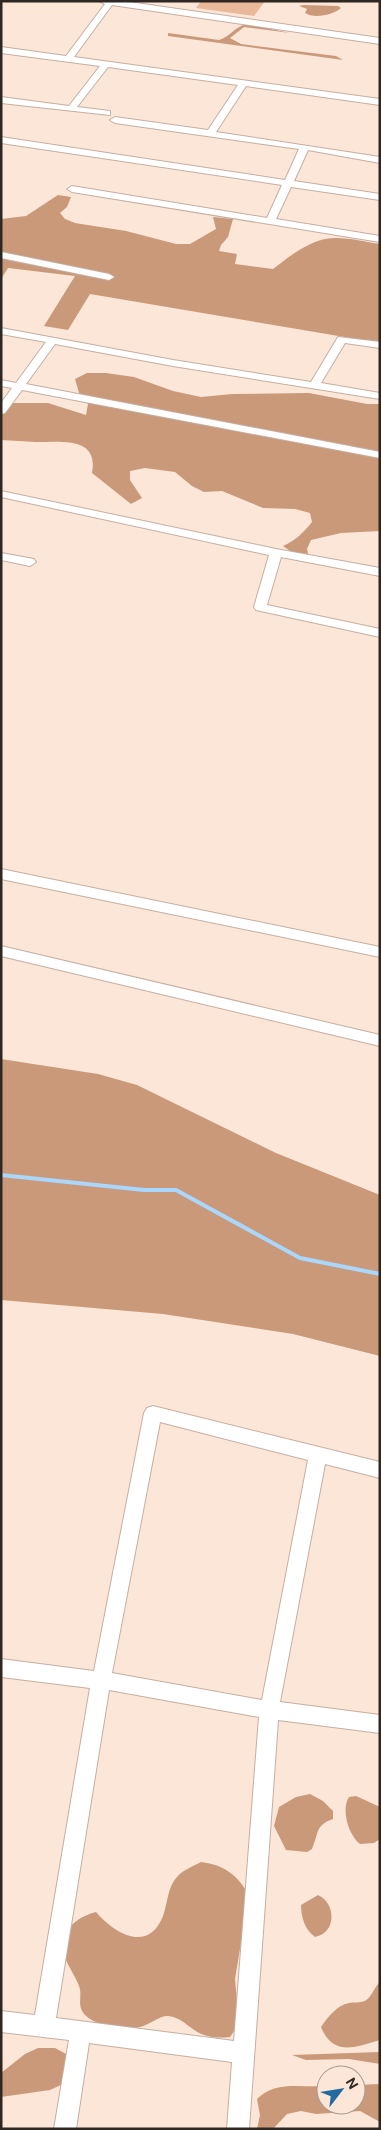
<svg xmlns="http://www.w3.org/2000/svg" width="381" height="2130" font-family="'DM Sans',sans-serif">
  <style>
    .green { fill: #eab99a }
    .forest { fill: #ca997a }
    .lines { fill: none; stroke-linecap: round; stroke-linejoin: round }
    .stream { stroke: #a9d7ff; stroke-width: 4 }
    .minor-casing { stroke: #c4afa2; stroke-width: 2 }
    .minor { fill: #fff; fill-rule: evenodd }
  </style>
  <rect width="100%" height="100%" fill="#fce6d8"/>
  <path class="green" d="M201,1H265L254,16L196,8Z"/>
  <path class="forest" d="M304,5L338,6L341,8C333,15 314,19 305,13L307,9L299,6Z
    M247,24L290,33L244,27L230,38L241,44L336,56L343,60L168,36V33L219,40C230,37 235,26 247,24Z
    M58,195L71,197L67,207L60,213L65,219L75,223L126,231L176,244H190L216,229L213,217L233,219L228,237L221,245L219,251L237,254L235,264L273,269C290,256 313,237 336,238C351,238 366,242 380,244V343L90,294L68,330L44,326L75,276L8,268L1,279V219L26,216Z
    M87,373H106L134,377L173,391L201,397L232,394L309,393L367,404H380V531L341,533L311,540L307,549L309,558L293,553L283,546C296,540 303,533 312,522L310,513L295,509L263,508L222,491L204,492L192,486L175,472L145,468L130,471V480L142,498L131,504L92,473C99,436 61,442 36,442C25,441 13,441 1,440V403H48L86,415L88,404L80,396L75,379Z
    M1,1059L98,1074L137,1085L276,1153L380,1195V1356L293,1334L163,1314L1,1300Z
    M310,1794L323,1801L333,1811V1819C315,1825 319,1833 312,1849L307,1852L286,1850L274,1826L279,1807L296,1797Z
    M356,1796L380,1807V1839L374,1843L360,1844C348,1835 341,1809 349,1797Z
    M201,1862C225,1865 237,1875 249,1895L235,1979L239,2024L230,2037C221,2038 213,2038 204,2035C191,2031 183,2017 167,2016C160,2016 150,2024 143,2026C127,2032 97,2027 85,2015C76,2006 83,1996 79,1986C75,1975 66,1964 63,1951C58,1931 79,1916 96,1912C114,1933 148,1954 163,1916C168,1903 167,1887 178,1876C183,1870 194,1866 201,1862Z
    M318,1895C336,1903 337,1933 315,1937C305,1930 301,1917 301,1905Z
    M380,1982V2040C356,2047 333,2057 321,2027C327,2018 337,2005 349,2003C354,2002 360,2003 365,2001C372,1997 374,1987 380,1982Z
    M38,2048H55L68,2055L63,2084L50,2090L1,2097V2073L25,2054Z
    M380,2052V2064L349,2059L306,2060L292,2055Z
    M380,2084V2122L360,2111L316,2114L301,2111L287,2114L273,2129H257L260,2115L257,2099C276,2080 300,2088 326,2086V2105H356V2085Z"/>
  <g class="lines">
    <path class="stream" d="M1,1175L144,1190H176L300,1258L380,1274"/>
    <g class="minor-casing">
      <path id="minor" d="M99,1H122L380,38V44L112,5L74,57L380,99V105L246,86L216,132L380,157V163L308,150L294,181L380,194V200L291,187L276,219L380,236V242L72,192L67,189L72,186L267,218L282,185L1,143V137L285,180L299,149L115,123L110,120L115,117L208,130L238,85L108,67L77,107L110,111V115L1,103V97L69,106L100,66L1,53V47L66,56L105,4Z
        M1,252L109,274L114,277L109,280L1,258Z
        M1,328L173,360L311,382L338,337L380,342V348L345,343L321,383L380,393V399L173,366L55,344L26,384L380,452V458L22,390L5,413L1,414V403L12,388L1,386V380L16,383L46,342L1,334Z
        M1,491L276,549L380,568V576L281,557L267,605L380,629V637L256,610L254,607L269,555L1,497Z
        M1,553L34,559L36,562L30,566L1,560Z
        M1,869L380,947V957L1,879Z
        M1,946L380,1035V1046L1,956Z
        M153,1406L380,1462V1478L325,1464L280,1702L380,1715V1733L278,1720L249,2129H227L232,2062L89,2043L76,2129H54L69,2040L1,2032V2011L35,2015L90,1688L1,1677V1659L94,1671L144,1413L147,1408ZM160,1422L308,1460L262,1700L112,1673ZM109,1690L259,1717L234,2041L56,2018Z"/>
    </g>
    <use href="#minor" class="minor"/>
  </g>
  <rect width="381" height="2130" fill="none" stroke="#2f2722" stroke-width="5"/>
  <g transform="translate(341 2090) rotate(59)"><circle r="24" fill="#fce6d8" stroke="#aa9a8f"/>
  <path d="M0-4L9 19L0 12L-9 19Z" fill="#226b9e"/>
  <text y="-8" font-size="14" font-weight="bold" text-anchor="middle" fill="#2f2722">N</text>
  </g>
</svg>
